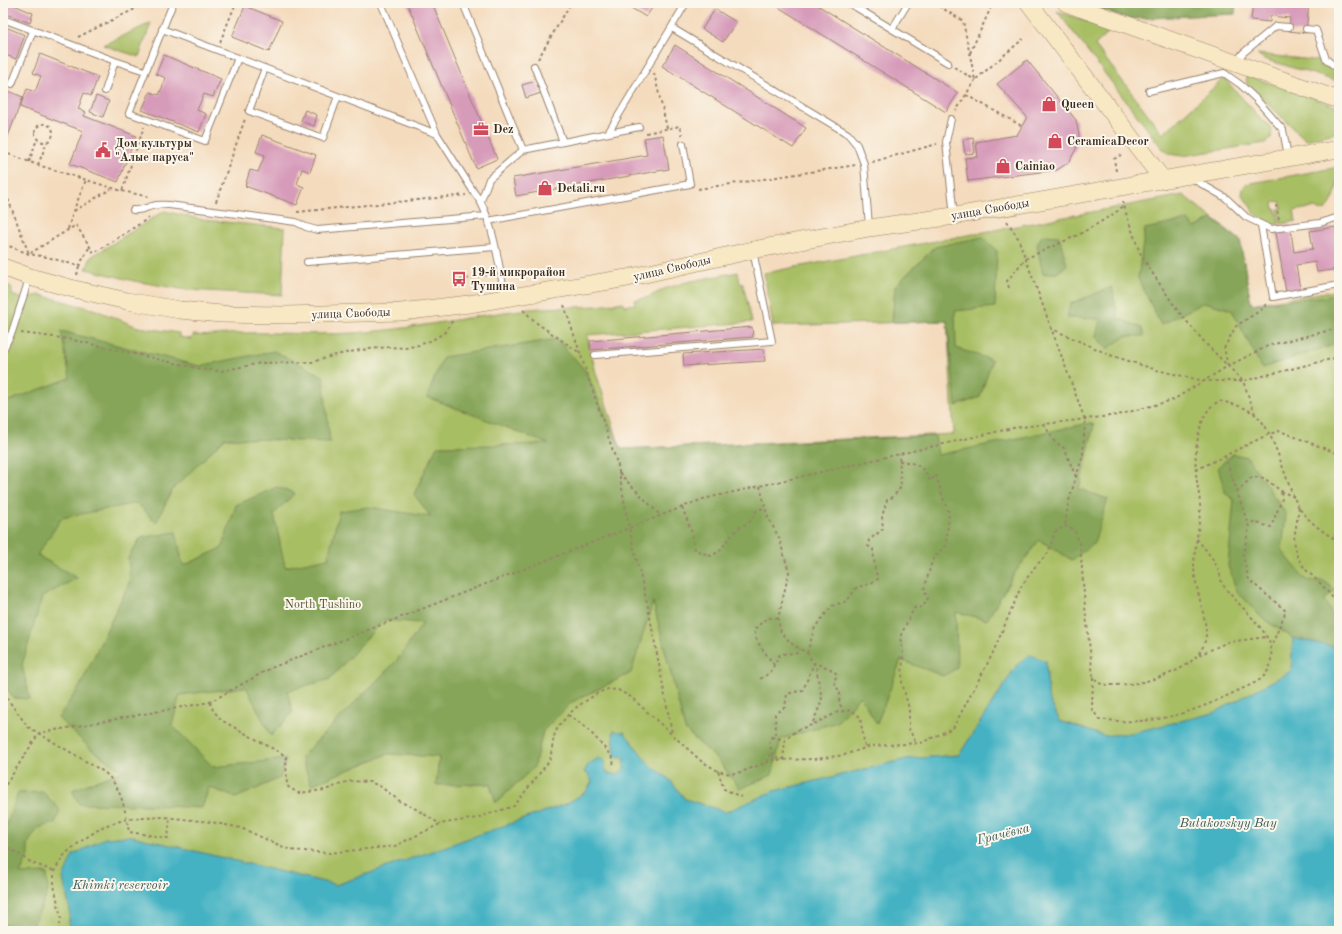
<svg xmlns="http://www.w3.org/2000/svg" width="1342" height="934" font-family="'Old Standard TT',serif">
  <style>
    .green { fill: #a8be63; stroke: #727440 }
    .forest { fill: #86a559; stroke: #60683c }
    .water { fill: #45b2c3; stroke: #406e70 }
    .building { fill: #d79bba }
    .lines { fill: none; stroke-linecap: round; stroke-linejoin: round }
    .lane-casing { stroke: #98826e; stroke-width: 8 }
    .secondary-casing { stroke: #98826e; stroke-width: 18 }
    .path { stroke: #98826e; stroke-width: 2; stroke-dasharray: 3 3; stroke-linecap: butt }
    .lane { stroke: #fff; stroke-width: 6 }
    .secondary { stroke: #f8e8c3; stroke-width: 17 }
    .labels { text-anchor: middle; stroke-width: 4; stroke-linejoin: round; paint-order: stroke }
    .poi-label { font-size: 12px; font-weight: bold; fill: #3b2a1e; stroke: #fbf7ec; text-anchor: start }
    .street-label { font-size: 12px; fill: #3b2a1e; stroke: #fbf7ec }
    .park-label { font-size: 12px; fill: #5c5633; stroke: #fbf7ec }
    .water-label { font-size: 13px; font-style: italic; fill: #3e5a58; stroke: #fbf7ec }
  </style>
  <rect width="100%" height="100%" fill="#fbf7ec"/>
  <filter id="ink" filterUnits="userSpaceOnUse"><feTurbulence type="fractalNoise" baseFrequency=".025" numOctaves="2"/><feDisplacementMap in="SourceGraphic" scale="8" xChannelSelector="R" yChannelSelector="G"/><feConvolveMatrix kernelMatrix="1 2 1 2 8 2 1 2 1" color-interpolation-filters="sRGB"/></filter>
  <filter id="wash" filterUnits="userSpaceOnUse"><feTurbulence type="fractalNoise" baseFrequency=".012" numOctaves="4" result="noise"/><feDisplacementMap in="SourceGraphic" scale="16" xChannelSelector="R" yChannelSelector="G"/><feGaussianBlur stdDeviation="0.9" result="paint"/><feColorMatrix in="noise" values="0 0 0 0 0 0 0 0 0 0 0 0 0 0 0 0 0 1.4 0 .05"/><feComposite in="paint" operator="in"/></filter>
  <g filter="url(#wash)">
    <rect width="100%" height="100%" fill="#f4dbbd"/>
    <path class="green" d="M1057,11L1111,30L1095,45L1163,134L1224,78L1262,120L1269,125L1272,130L1271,138L1265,143L1182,156L1169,154L1161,147Z
      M151,23L139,57L103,45Z
      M1257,54L1322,61L1332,68L1336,81L1264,59Z
      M1246,75L1339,107V132L1306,140L1247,84Z
      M1339,167C1339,177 1336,205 1324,210C1320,212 1317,208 1313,208C1307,208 1300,210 1294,211L1296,221L1281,224L1278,209L1282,208L1280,201L1273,203L1274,209H1276L1279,224C1260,226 1252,208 1242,195L1243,188L1246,184Z
      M1183,195L1240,240L1251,304L1339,290V648L1294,638L1291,671L1214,713L1131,733L1104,736L1060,721L1048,697L1046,661L1017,665L959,755L907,759L774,791L726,812L685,799L669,779L649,764L624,732L613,731L615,757L625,758L624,769L617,775L608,773L605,768V761L598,759L589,764L584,772L588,774L592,782L586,792L566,804L336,885L132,836L105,838L63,878L70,911L68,931H3V284L10,286L12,290V295L26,300L29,297L40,295L93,309L138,327L179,333V337L192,339L193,335C211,337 227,333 245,333C285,332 326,336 366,332C421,328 474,315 529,309C560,306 592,309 623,302L624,306L635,304V300L649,297L664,289L687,282L738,272L740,283L743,284L752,322L587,335L596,373L621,449L954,434L947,321L773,326L764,273Z
      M164,211L205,220L285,228L282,295L187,290L134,281L86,269L91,257Z"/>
    <path class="forest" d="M1083,3H1236L1235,14L1129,19Z
      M1212,219L1240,240L1251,304L1339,295V343L1262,368L1232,310L1204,302L1161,325L1138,278L1145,229L1188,220L1195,228Z
      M1042,235L1059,236L1067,265L1057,273L1043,274L1037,245Z
      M983,237L997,251L995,307L955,311L956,348L992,360L980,397L956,406L947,321L892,322L895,286L935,247Z
      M1112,287L1118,318L1142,328L1144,336H1126L1107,349L1096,337L1100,319L1067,318L1070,304Z
      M61,331L199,366L274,351L323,376L330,442L225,438L172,490L156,523L137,503L62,518L37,555L77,578L42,597L22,665L30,699L13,698L3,682V403L70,378Z
      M557,339L585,370L621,449L935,436L938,455L1090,423L1094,425L1079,489L1108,499L1094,543L1072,560L1039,540L1014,574L987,620L956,612L957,668L943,676L901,660L877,724L860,696L837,722L781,739L772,775L740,789L718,760L685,730L653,602L631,673L572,702L543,731L534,767L496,803L490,784L436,785L439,757L388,754L311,785L301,757L398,659L423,623L383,620L330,679L287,691L293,712L271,736L246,687L180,695L172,725L213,767L286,759L280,778L236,798L209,787L202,808L148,805L79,804L72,790L123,771L92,750L58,718L80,686L130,581L128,558L140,538L176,532L183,566L222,548L236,505L277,487L295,493L274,514L285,567L328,558L339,511L369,507L431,517L414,494L437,446L549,444L427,397L443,357Z
      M1233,454L1247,457L1286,514L1282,551L1307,581H1324L1336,590L1324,600L1335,620L1339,619V648L1293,638L1263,619L1237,591L1228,566L1234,500L1225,492L1218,467Z
      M43,792L60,810L55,823L38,828L27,845L29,855L20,874L47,873L48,892L33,926L38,931H20V930L3,924V834L18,793Z"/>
    <path class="water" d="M1293,638L1339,648V930L1338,931H68L70,911L63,878L73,855L105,838L132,836L336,885L566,804L586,792L592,782L588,774L584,772L589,764L598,758L605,761V768L608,773L617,775L624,769L625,758L615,757L613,731L624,732L649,764L669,779L685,799L726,812L774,791L907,759L959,755L1017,665L1030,655L1046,661L1048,697L1060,721L1104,736L1131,733L1214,713L1291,671Z"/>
    <g id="blocks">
      <path class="building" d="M3,3H9L33,13L30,23L3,13Z
        M407,3H432L497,159L476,168Z
        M623,3H644L652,8L646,17Z
        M772,3H814L958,93L946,112Z
        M1253,3H1278L1295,5V3H1309L1306,33L1289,31L1290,18L1270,16V22L1251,20Z
        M245,6L282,21L269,52L232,37Z
        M715,9L736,22L723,42L702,29Z
        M3,26L25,35L16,59L3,54Z
        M675,45L806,128L793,148L662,66Z
        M40,54L98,77L91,96L84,93L78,109L86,112L84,116L136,136L118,182L70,164L83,131L20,107L27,89L35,92L41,76L33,73Z
        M164,55L221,79L213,97L204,94L197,110L206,114L199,132L142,110L150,92L159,95L166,78L156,74Z
        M1027,60L1076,120L1079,135L1076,149L1069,162L1057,170L968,181L965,158L978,157L976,142L1017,135L1027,117L997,84Z
        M536,81L541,93L526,98L522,85Z
        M3,89L23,97L5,144L3,143Z
        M96,96L109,101L103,117L90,112Z
        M305,110L317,115L314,126L301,121Z
        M262,135L316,155L310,172L302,169L297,184L304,187L297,205L245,186L250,170L258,172L265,155L256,152Z
        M663,135L669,169L516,196L513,178L647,155L644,138Z
        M973,138L975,153L965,154L963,140Z
        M1290,225L1294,252L1313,249L1310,231L1335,227L1339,251V269L1317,272L1315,262L1296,265L1300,289L1286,292L1275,227Z
        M752,327L753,337L590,350V341Z
        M764,349L765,361L684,366L683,354Z"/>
    </g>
  </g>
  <g filter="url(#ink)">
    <use href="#blocks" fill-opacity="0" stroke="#98826e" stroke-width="1"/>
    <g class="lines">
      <g class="lane-casing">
        <path id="lane" d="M173,3L129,113L205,141L238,58
          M381,3L437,134L475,194C492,213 500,270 505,297
          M463,3L523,150
          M849,3L948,63
          M3,19L115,61L145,71
          M672,28L848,134L857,145L864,164L869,226
          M162,29L437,134
          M892,29L908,3
          M1306,29L1316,30L1326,59L1339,70
          M1237,61L1243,53L1276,26L1289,27
          M534,66L563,142
          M265,68L249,111L323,138L338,96
          M12,84L33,31
          M105,91L115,61
          M1149,91L1224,73L1241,85L1256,99L1283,130L1288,156
          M951,119L946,142L954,216
          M608,133L686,3
          M1193,179L1226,198L1246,217L1271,229L1320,223L1339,217
          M481,201L489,179L523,150L639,127
          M133,210C141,211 145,208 152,206C158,204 163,205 169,205L296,222L306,227L317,230L486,216
          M488,221L690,184L683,144
          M1261,225L1273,297L1339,285
          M307,262L495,247
          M3,350L12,332L29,279
          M595,355L772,341L753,251"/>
      </g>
      <g class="secondary-casing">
        <path id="secondary" d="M1029,3L1163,180
          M1066,3L1339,100
          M3,267L30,277L74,289L127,301L180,310L221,314L285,315L401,312L469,304L627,278L753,250L869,228L954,216L1339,149"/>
      </g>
      <path class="path" d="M934,3L963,21L975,80L1023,39
        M78,37L147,3
        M220,42L236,3
        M970,53L993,3
        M538,59L571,3
        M954,67L975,80L956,111
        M654,73L667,128
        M966,95L1022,126
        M35 133a9 9 0 1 1 18 0a9 9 0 1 1-18 0Z
        M646,133L680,126L682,135
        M3,152L38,165L122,191L144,127
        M29,162L37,139
        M872,162L937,144
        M38,165L47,142
        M1116,171L1114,159L1121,155
        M3,182L8,199L29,254L76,225L94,253L149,218
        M698,189L856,165
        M122,191L150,197
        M539,192H540
        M3,197L8,199
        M1123,201V205L1140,253L1155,277L1178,311L1206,344L1243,381L1255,414
        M216,202L245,119
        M1276,205L1279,219
        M74,211L111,189
        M297,212L466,195
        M1007,221L1018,238L1085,420L1083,454L1068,504L1065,526
        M68,229L73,212L86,180
        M4,244L29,254L47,257L79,266L90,246
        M509,271H514L515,278
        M77,275L79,266
        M460,280L492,274
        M1009,288L1007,281L1025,259L1080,234L1112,215L1119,210L1123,205
        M564,305L618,466L629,528L648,607L672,733
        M523,310L538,324L580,353
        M1050,328L1110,355L1157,370L1204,381H1243L1339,357
        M21,333L69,339L201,369L221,371L261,363L312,362L336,355L360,350L389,347L405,348L419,345L432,340L444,333L453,320
        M1228,366L1224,348L1236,326L1261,310L1268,302
        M1044,424L1054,441L1064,448L1076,477
        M1225,456L1249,527L1243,556L1249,580L1286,611L1271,647
        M899,461C914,462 924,466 930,481L936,475L944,501L949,512L946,545L932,561L924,590L928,598L923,607L914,608L900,637L903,653L902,682L909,709V729L916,743
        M1196,470L1269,434L1280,431L1339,454
        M619,473L660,515
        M760,486L767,515L779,538L789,572L778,619L781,633L792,644L807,653L816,667L822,700L812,725
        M1237,492L1252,477L1264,478L1281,491L1294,497
        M682,507L692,533L695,550L711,556L721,550L728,539L740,527L750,522L757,510L765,508
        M1299,507L1294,540L1297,556L1305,569L1321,584L1339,605
        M1246,520L1271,527L1282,499L1281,491
        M807,653L815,627L832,606L847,601L857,587L870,584L878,579L875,569L873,549L868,546L869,540L883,529L882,516L887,500L893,497L901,487L899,454
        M1199,655L1228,642L1266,637
        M774,665L757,641L754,630C762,622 767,615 778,619
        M1093,678L1092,709L1099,719C1152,727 1193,713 1239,690C1248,686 1262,681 1267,672C1271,666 1272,656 1271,649C1269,629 1235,603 1224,586C1220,582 1221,575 1218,569C1213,558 1205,549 1197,539
        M760,679L770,673L780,654L797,653L800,649
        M3,693L28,727L104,772C122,787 125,810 129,832L168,838L170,818
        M210,702L213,710L221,720L286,756L287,786L298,793L325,790L349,781L370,782L381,787L401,802L416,809L440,824
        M568,715C586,725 601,743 614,760L613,765
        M772,737L785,740
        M778,759L772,753L769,740L776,732L775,714L785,707L787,694L803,690L814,663L829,668L837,674L834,682L840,693L839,702L843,711
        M783,760L785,740L797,730L812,725L838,712L851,710L860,717L865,748
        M767,762L772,753
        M718,771L724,789L741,797
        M3,814V789L39,733L210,702L271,668L703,499L1013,428L1118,415L1173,400L1228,366L1270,345L1339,328
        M3,844L32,863L54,871
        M59,931L61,918L54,885V871L65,854L81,841L104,826L127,819L163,817L211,822L241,828L290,850L329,853L395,846L440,824L476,818L514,806L550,760L554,736L558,727L568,715L578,706L598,693L608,689L618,690L631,697L701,761L718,771L730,774L741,772L773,760L816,759L844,755L871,746L921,743L953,728L992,655L1021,587L1034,568L1048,553L1055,532L1065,526L1074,529L1080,544L1085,607L1093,676C1095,679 1097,682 1099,683C1107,687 1129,684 1138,683C1165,677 1208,664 1206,630C1204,609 1195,588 1194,567C1194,551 1199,529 1200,512C1201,500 1197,486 1196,473C1194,455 1198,423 1209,409C1211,406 1216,403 1219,401C1231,403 1246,407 1256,415C1275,432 1285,481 1298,506C1307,521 1325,533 1339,542"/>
      <use href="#lane" class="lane"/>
      <use href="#secondary" class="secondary"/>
    </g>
  </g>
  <defs>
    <g id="shop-bare" transform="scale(1.2)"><path d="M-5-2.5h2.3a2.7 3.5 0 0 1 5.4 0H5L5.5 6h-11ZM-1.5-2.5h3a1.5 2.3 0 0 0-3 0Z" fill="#d1495b" stroke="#fbf7ec" stroke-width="2.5" paint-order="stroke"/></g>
    <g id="office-bare" transform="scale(1.2)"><path d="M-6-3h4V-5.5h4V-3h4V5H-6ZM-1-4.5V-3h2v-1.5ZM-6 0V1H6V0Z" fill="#d1495b" stroke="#fbf7ec" stroke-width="2.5" paint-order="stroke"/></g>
    <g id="civic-bare" transform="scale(1.2)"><path d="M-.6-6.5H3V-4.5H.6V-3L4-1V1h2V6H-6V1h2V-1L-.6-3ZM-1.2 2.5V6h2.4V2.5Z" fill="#d1495b" stroke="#fbf7ec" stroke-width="2.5" paint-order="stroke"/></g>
    <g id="bus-bare" transform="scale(1.2)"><path d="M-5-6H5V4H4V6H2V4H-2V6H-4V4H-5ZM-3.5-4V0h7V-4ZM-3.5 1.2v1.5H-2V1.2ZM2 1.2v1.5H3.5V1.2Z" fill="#d1495b" stroke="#fbf7ec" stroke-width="2.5" paint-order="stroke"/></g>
  </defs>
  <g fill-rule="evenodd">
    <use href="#shop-bare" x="1049" y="104"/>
    <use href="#office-bare" x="481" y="129"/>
    <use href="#shop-bare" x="1055" y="141"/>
    <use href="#civic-bare" x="103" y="150"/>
    <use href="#shop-bare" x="1003" y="166"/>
    <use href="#shop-bare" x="545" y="188"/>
    <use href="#bus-bare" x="459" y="279"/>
  </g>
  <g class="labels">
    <g class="poi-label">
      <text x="1061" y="108">Queen</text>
      <text x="493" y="133">Dez</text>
      <text x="1067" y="145">CeramicaDecor</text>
      <text x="115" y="147">Дом культуры<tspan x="115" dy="14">"Алые паруса"</tspan></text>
      <text x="1015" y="170">Cainiao</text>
      <text x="557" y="192">Detali.ru</text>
      <text x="471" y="276">19-й микрорайон<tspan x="471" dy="14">Тушина</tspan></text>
    </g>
    <g class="street-label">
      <text transform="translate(990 209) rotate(-10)" y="4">улица Свободы</text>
      <text transform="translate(672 268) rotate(-13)" y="4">улица Свободы</text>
      <text transform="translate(351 313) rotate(-2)" y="4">улица Свободы</text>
    </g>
    <g class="park-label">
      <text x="323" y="608">North Tushino</text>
    </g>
    <g class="water-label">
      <text x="1228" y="827">Butakovskyy Bay</text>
      <text transform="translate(1003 833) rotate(-14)" y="5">Грачёвка</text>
      <text x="120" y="889">Khimki reservoir</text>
    </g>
  </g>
  <rect width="1342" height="934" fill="none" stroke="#fbf7ec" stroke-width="16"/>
</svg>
